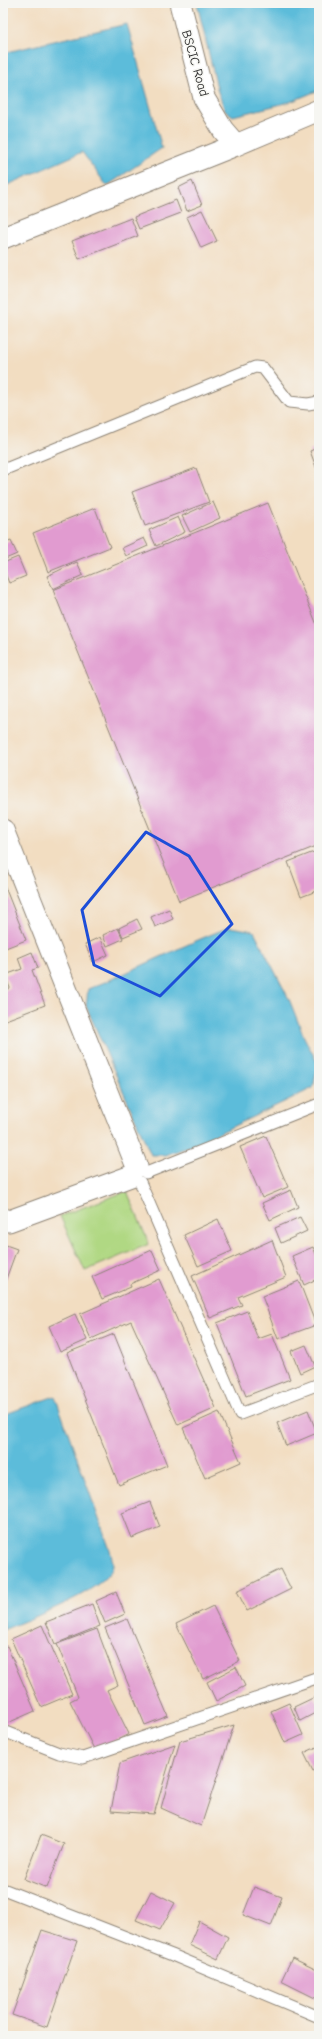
<svg xmlns="http://www.w3.org/2000/svg" width="322" height="2039" font-family="'Comic Neue',sans-serif">
  <style>
    .green { fill: #b0d883; stroke: #6e8257 }
    .water { fill: #5cbcda; stroke: #447482 }
    .building { fill: #e19bd0 }
    .lines { fill: none; stroke-linecap: round; stroke-linejoin: round }
    .service-casing { stroke: #8e8476; stroke-width: 13 }
    .minor-casing { stroke: #8e8476; stroke-width: 23 }
    .service { stroke: #fff; stroke-width: 11 }
    .minor { stroke: #fff; stroke-width: 21 }
    .marked { fill: none; stroke: #1d4ed8; stroke-width: 3; stroke-linejoin: round }
    .labels { text-anchor: middle; stroke-width: 3; stroke-linejoin: round; paint-order: stroke }
    .street-label { font-size: 13px; fill: #2b2b2b; stroke: #f6f6f2 }
  </style>
  <rect width="100%" height="100%" fill="#f6f6f2"/>
  <filter id="ink" filterUnits="userSpaceOnUse"><feTurbulence type="fractalNoise" baseFrequency=".025" numOctaves="2"/><feDisplacementMap in="SourceGraphic" scale="8" xChannelSelector="R" yChannelSelector="G"/><feConvolveMatrix kernelMatrix="1 2 1 2 8 2 1 2 1" color-interpolation-filters="sRGB"/></filter>
  <filter id="wash" filterUnits="userSpaceOnUse"><feTurbulence type="fractalNoise" baseFrequency=".012" numOctaves="4" result="noise"/><feDisplacementMap in="SourceGraphic" scale="16" xChannelSelector="R" yChannelSelector="G"/><feGaussianBlur stdDeviation="0.9" result="paint"/><feColorMatrix in="noise" values="0 0 0 0 0 0 0 0 0 0 0 0 0 0 0 0 0 1.4 0 .05"/><feComposite in="paint" operator="in"/></filter>
  <g filter="url(#wash)">
    <rect width="100%" height="100%" fill="#f2ddc1"/>
    <path class="green" d="M127,1191L149,1244L85,1271L60,1216Z"/>
    <path class="water" d="M197,3H319V90L290,102L233,116L225,110L218,92Z
      M127,24L162,148L107,186L82,152L3,187V53Z
      M230,927L254,931L289,999L304,1037L318,1064L313,1088L192,1146L165,1155H151L86,1006L88,989C136,970 182,945 230,927Z
      M55,1396L110,1550C111,1555 113,1561 113,1565C111,1589 24,1621 3,1630V1415Z"/>
    <g id="blocks">
      <path class="building" d="M192,181L202,205L187,211L178,188Z
        M176,200L181,213L139,229L134,217Z
        M202,210L217,241L201,248L187,217Z
        M131,218L138,236L79,259L72,241Z
        M319,447V475L310,451Z
        M196,468L209,502L145,526L132,492Z
        M213,502L220,518L190,532L182,516Z
        M268,503L319,630V845L179,901L53,590Z
        M95,508L110,547L48,572L33,533Z
        M178,517L185,532L156,546L149,530Z
        M144,538L148,546L126,556L122,548Z
        M11,541L17,554L3,560V544Z
        M18,557L26,576L9,583L3,568V563Z
        M77,562L83,575L53,589L47,576Z
        M319,850V890L301,897L288,862Z
        M3,882L26,940L3,949Z
        M169,909L173,919L155,927L151,917Z
        M137,919L142,929L123,937L119,928Z
        M118,928L123,939L107,946L103,935Z
        M100,937L108,955L93,962L85,944Z
        M32,952L38,968L32,970L45,1005L3,1021V991L10,988L5,975L22,969L18,958Z
        M266,1136L288,1187L262,1198L240,1147Z
        M291,1190L298,1207L270,1220L262,1203Z
        M300,1217L307,1231L281,1243L275,1228Z
        M218,1219L232,1251L198,1266L184,1235Z
        M272,1240L286,1277L238,1297L242,1305L210,1318L192,1276Z
        M3,1244L17,1249L3,1287Z
        M313,1247L319,1261V1278L304,1285L292,1256Z
        M152,1250L161,1270L130,1284L131,1287L102,1299L92,1277Z
        M159,1279L216,1408L178,1425L131,1321L91,1339L80,1314Z
        M299,1281L316,1325L278,1339L262,1296Z
        M247,1311L258,1339L272,1334L290,1379L246,1396L217,1323Z
        M75,1314L87,1340L60,1352L49,1326Z
        M114,1334L167,1465L119,1485L67,1353Z
        M306,1345L315,1366L300,1373L291,1351Z
        M308,1410L317,1433L286,1446L277,1423Z
        M219,1412L241,1462L205,1478L183,1428Z
        M150,1502L160,1527L132,1538L122,1513Z
        M281,1569L291,1589L247,1611L237,1591Z
        M116,1592L125,1614L105,1623L96,1601Z
        M92,1604L100,1626L55,1644L46,1622Z
        M213,1606L240,1661L203,1679L176,1624Z
        M127,1619L168,1716L145,1725L105,1628Z
        M42,1625L72,1694L41,1707L11,1639Z
        M97,1629L118,1685L107,1690L129,1734L95,1751L70,1701L78,1697L57,1644Z
        M7,1646L35,1711L3,1725V1647Z
        M236,1667L245,1686L216,1701L207,1682Z
        M315,1697L319,1704V1711L300,1721L294,1707Z
        M289,1703L303,1735L285,1743L271,1711Z
        M234,1725L201,1826L161,1808L180,1741Z
        M175,1744L154,1814L111,1811L120,1763Z
        M319,1746V1768L313,1771L304,1753Z
        M41,1835L64,1844L47,1888L24,1879Z
        M254,1887L282,1897L271,1926L243,1915Z
        M151,1891L175,1903L160,1930L136,1920Z
        M199,1921L228,1937L218,1959L189,1945Z
        M42,1930L77,1941L47,2027L12,2015Z
        M292,1958L319,1971V2000L281,1981Z"/>
    </g>
  </g>
  <g filter="url(#ink)">
    <use href="#blocks" fill-opacity="0" stroke="#8e8476" stroke-width="1"/>
    <g class="lines">
      <g class="service-casing">
        <path id="service" d="M3,470L255,367L263,368L289,402L308,404L319,402
          M146,1173L319,1104
          M140,1182L240,1414L319,1384
          M3,1731L59,1753L83,1758L319,1677
          M3,1889L172,1955L319,2017"/>
      </g>
      <g class="minor-casing">
        <path id="minor" d="M180,3L204,98L223,130L236,145L319,110
          M3,238L236,145
          M3,830L137,1167
          M3,1219L9,1221L131,1176"/>
      </g>
      <use href="#service" class="service"/>
      <use href="#minor" class="minor"/>
    </g>
  </g>
  <path class="marked" d="M146,832L189,856L232,924L160,996L94,965L82,910Z"/>
  <g class="labels">
    <g class="street-label">
      <text transform="translate(196 63) rotate(74)" y="5">BSCIC Road</text>
    </g>
  </g>
  <rect width="322" height="2039" fill="none" stroke="#f6f6f2" stroke-width="16"/>
</svg>
